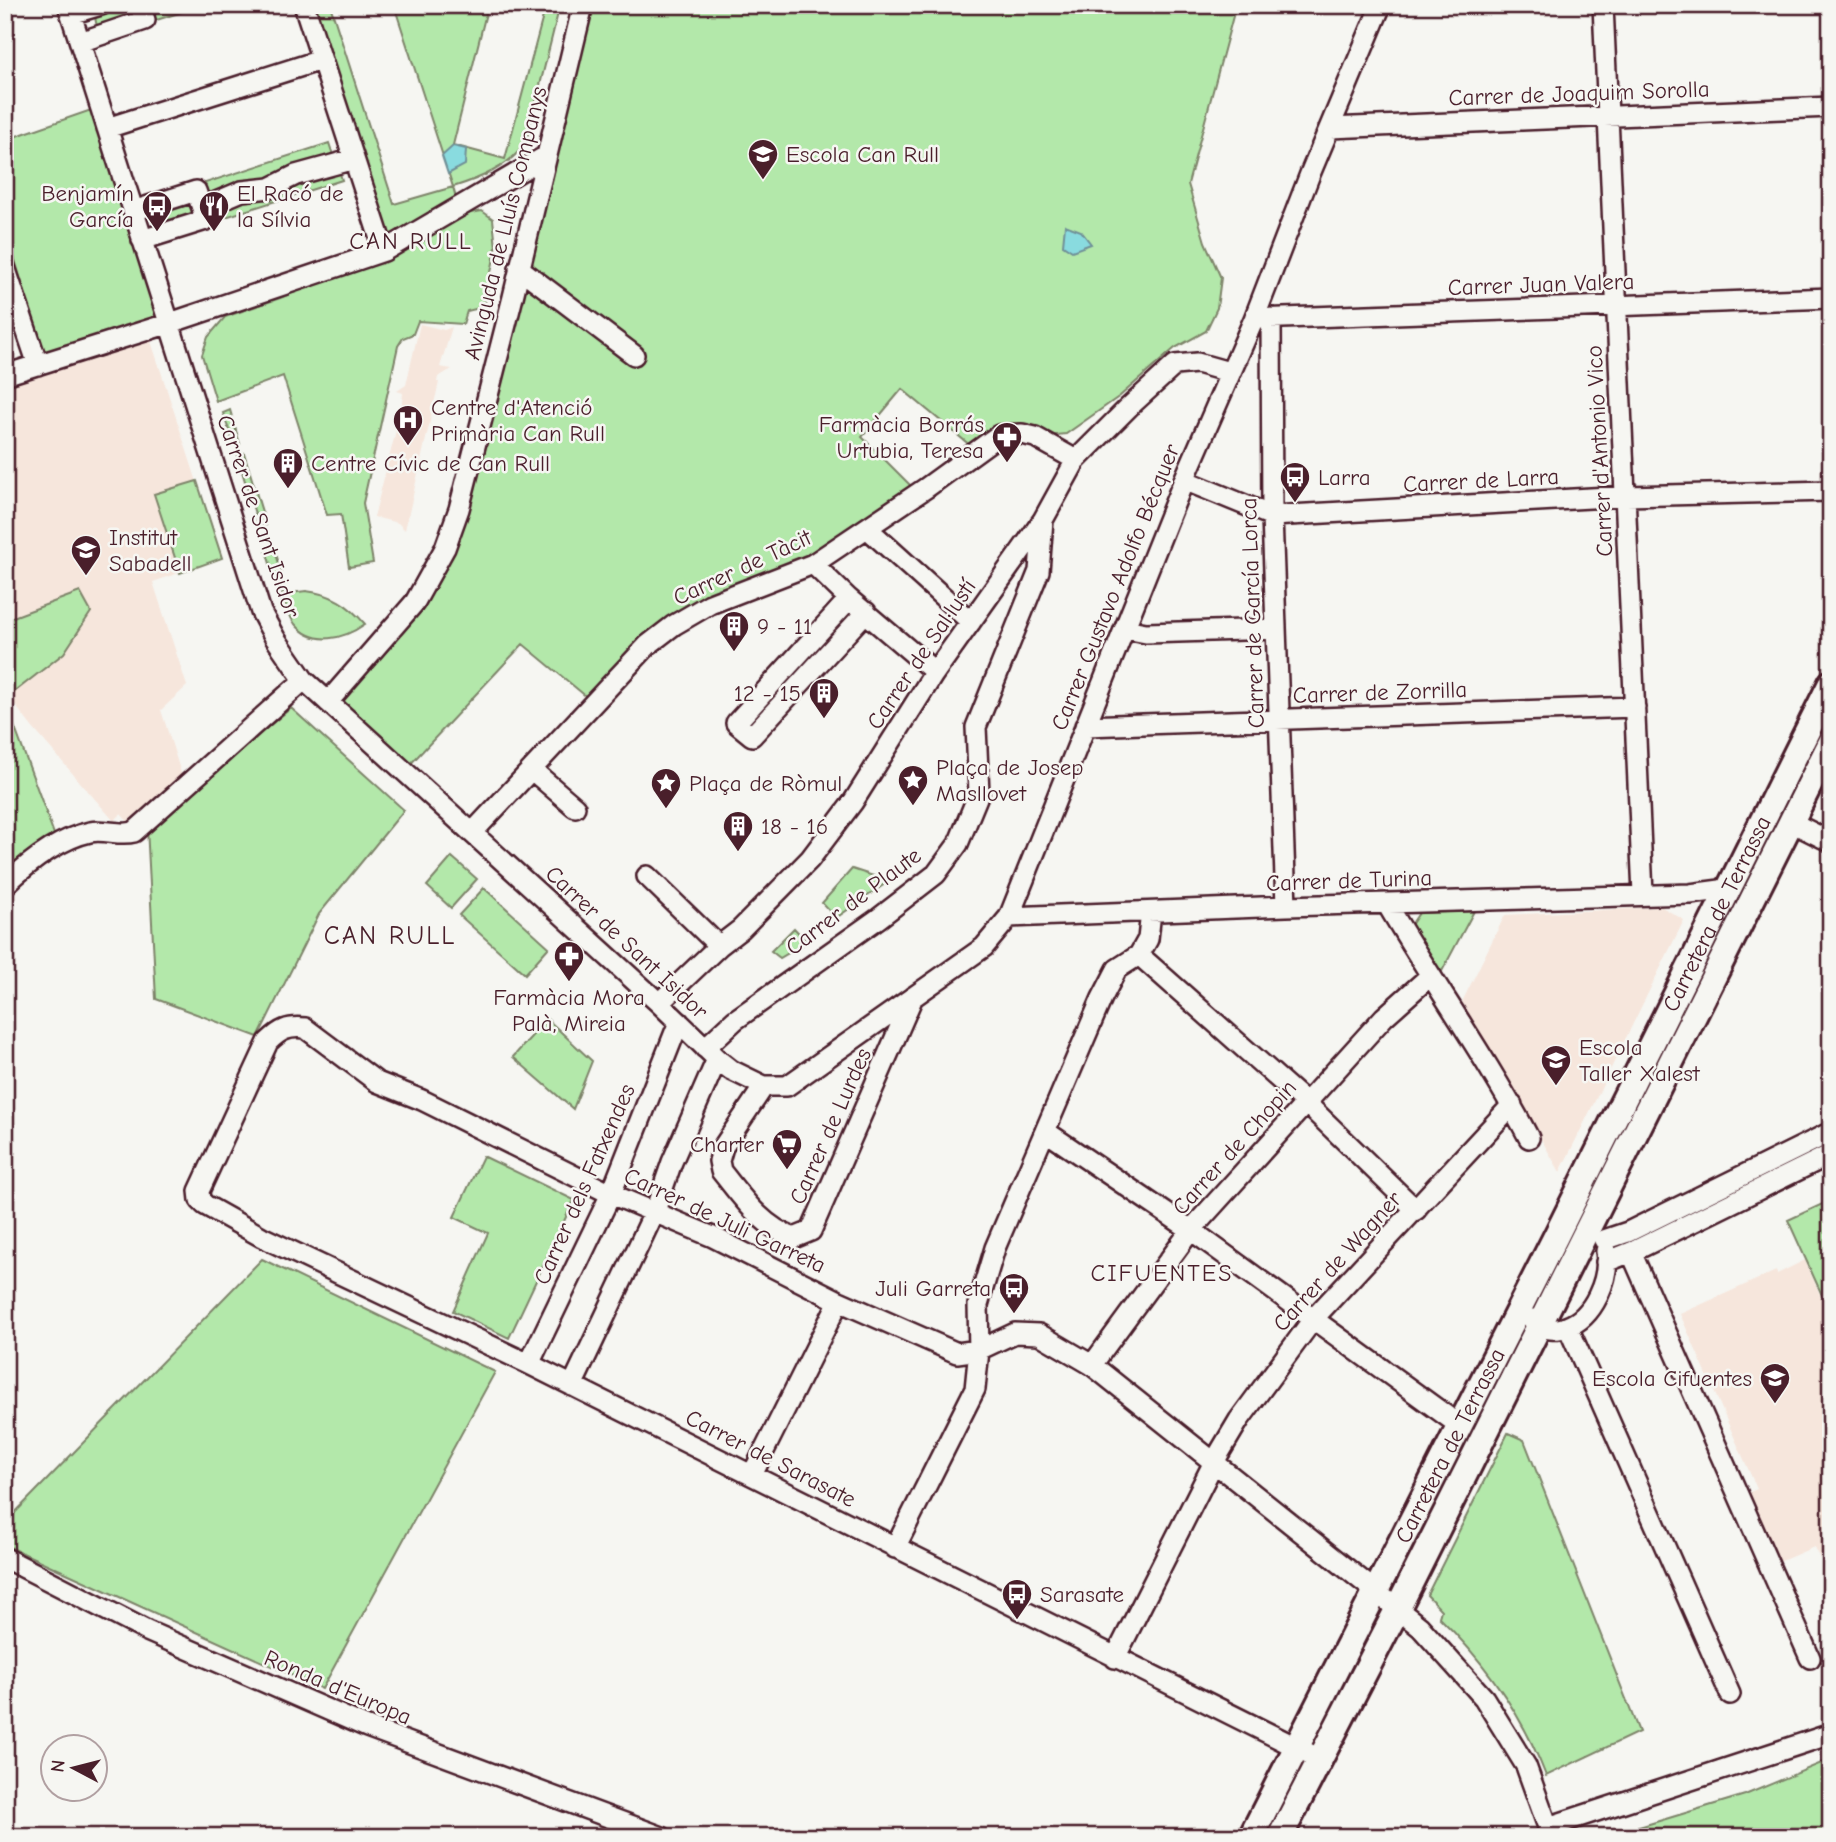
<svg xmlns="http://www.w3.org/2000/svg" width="1836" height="1842" font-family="'Comic Neue',sans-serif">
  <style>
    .built { fill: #f6e6dc }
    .green { fill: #b3e8aa; stroke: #7e846a; stroke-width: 2 }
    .water { fill: #89dbdf; stroke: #709097; stroke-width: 2 }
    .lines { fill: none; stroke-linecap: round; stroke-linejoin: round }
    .minor-casing { stroke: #4a1f2b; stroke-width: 24 }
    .major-casing { stroke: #4a1f2b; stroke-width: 30 }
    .minor { stroke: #f6f6f2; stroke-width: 19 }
    .major { stroke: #f6f6f2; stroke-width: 24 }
    .labels { text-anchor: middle; stroke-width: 5; stroke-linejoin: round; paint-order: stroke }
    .street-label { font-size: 23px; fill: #4a1f2b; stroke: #f6f6f2 }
    .poi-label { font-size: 23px; fill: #4a1f2b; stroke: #f6f6f2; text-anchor: start }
    .neighbourhood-label { font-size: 24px; letter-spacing: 2px; fill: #4a1f2b; stroke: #f6f6f2 }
    .quarter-label { font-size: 26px; letter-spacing: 2px; fill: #4a1f2b; stroke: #f6f6f2 }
  </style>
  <rect width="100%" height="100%" fill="#f6f6f2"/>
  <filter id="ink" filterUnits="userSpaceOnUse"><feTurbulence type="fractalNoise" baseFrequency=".0143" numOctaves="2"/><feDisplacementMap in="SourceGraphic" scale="14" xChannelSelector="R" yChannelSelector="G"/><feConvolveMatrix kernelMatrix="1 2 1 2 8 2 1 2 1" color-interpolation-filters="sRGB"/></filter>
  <g filter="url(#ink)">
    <path class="built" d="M420,324L444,330L452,327L440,367L452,369L438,377L437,382H439L405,530L398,523L374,517L401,411L403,393L397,391L406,385Z
      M147,329L222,558L153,582L187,686L161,710L182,776L130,824L121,814L114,821L32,727L5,692V375Z
      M1662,907L1684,920L1560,1172L1462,1002L1505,915Z
      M1805,1260L1831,1320V1577H1829L1814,1547L1779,1562L1748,1493L1757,1489L1680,1314L1776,1271L1777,1274Z"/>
    <path class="green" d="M113,5H133L138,20L98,27C90,13 102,9 113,5Z
      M163,5H204L150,22L151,11Z
      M314,5H330L394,204L453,187L394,5H488L453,145L505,159L546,5H560L525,145C505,168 482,178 453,187L456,198L391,241Z
      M583,5H1236L1188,184L1205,242L1221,278L1217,308L1206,331L1175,348L1120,396L1066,434L1035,437L1022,434L977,451L902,389L862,437L913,488L868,529L710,604L594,703L523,644L404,771L328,702L445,548Z
      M94,109L158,317L44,356L5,227V140Z
      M329,143L334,158L207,196L202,184Z
      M339,170L342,180L213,221L212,214L222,206Z
      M195,196L202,218L164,226C159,221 159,216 162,209Z
      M482,211L493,219L496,248L484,307L467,311L463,324L418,321L413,334L403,338L398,346L363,503L373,563L349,567L341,514L327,515L283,376L216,401L202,355L208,337L225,317L280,298L385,256L465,214Z
      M230,410L240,444L234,445L223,413Z
      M244,453L266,525L259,527L237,455Z
      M197,481L222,558L180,573L154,494Z
      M274,547L282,574L274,577L266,550Z
      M306,591C332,594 348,604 365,624C344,639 314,647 295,624C288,615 285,604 282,594Z
      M80,592L91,612L64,653L13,693L5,680V620Z
      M5,701L55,837L5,878Z
      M291,708L404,810L319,914L258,1037L156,999L147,827Z
      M452,857L477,879L451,908L427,886Z
      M852,869L889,881L836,918L822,903Z
      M484,888L549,947L525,974L459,915Z
      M1474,911L1440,975L1411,925L1419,913Z
      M794,928L807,942L780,958L771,951Z
      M547,1019L592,1061L573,1109L513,1057Z
      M483,1156L574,1200L509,1338L453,1311L488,1233L454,1217Z
      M1831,1200V1315L1788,1220Z
      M262,1259L495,1372L322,1689L5,1545V1523Z
      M1508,1433L1524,1440L1639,1732L1546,1776C1523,1716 1485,1662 1439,1617L1441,1610L1427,1595Z
      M1831,1759V1837H1606L1745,1795Z"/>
    <path class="water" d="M453,146L466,149L465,165L448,174L442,156Z
      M1065,225L1081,231L1091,244L1072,251L1063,245Z"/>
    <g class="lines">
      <g class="minor-casing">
        <path id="minor" d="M68,5L261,612L275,638L304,680L659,1003L717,1059L731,1070L764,1086H787L984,947L1009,917L1184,480L1254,319L1310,174L1381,5
          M304,5L384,251
          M1603,5L1643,894
          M71,14L101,5
          M80,42L145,20L141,9L149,5
          M107,128L321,60
          M1330,128L1831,107
          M133,211L196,191L202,208
          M142,240L206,220L202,208L242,191L270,188L296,175L354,159
          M5,267L38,365
          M519,268L634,355
          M1271,318L1272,516L1286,906
          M1258,319L1831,298
          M5,375L170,323L384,251L546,156
          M1184,480L1272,516L1626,496L1831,491
          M868,529L971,622
          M813,564L849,599L935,672
          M849,599L736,723L752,736L866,612
          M1125,629L1146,633L1276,629
          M328,702L415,602L445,548L459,509L513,297L583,5
          M1085,726L1635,707
          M532,770L575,807
          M1791,822L1831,842
          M472,833L648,645L674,625L710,604L813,564L926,488L999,435L1022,434L1035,437L1076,460
          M647,876L719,946
          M5,885C28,863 58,839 90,832C105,829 120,836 134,832L304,680
          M1387,904C1433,983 1487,1058 1529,1138
          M1009,917L1286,906L1690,894L1728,889
          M1139,955L1306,1103L1416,1210
          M659,1003L719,946L741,929L810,859L853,802L933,675L1043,520L1076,460L1129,407L1175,365L1197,363L1229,372
          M705,1048L735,1020L879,918L936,874L958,844L979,793L976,727L1039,571L1043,520
          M764,1086L723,1147L719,1161L721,1171C742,1197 761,1226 794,1238L811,1231L913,997
          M1045,1131L1191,1230L1459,1425
          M1604,1240L1628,1232L1831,1132
          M1631,1252L1810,1658
          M1606,1262L1636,1250L1831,1154
          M1532,1319L1538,1327C1548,1329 1557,1331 1566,1327C1594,1318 1610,1278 1606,1251
          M1568,1327L1730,1694
          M529,1364L611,1194L679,1022
          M1092,1365L1191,1230L1384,1017L1430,976
          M572,1386L655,1211L672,1162L717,1059
          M752,1475L839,1301
          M895,1548L975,1389L979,1350L978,1305L995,1248L1102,998L1117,969L1139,955L1148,939L1151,912
          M5,1558L147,1631L367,1727L662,1837
          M1115,1658L1214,1462L1239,1420L1314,1318L1512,1105
          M1320,1759L529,1364L262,1237L205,1205L200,1200L199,1191L268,1042C280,1030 288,1026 305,1028L377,1082L422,1100L611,1194L713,1237L839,1301L957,1353L979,1350L1015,1333L1039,1334L1092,1365L1420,1627L1484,1698L1526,1766L1548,1827L1549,1837
          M1548,1827L1831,1734"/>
      </g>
      <g class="major-casing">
        <g id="major">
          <path id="s1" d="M1251,1837L1556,1236L1831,683"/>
          <path d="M1280,1837L1397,1610L1831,742"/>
        </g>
      </g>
      <use href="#minor" class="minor"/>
      <use href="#major" class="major"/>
    </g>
  </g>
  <defs>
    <g id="school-pin" transform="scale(1.575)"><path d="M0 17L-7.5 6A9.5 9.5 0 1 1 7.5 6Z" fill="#4a1f2b" stroke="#f6f6f2"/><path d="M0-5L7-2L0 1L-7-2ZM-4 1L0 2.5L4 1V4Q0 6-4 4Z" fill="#fff"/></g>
    <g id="bus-pin" transform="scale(1.575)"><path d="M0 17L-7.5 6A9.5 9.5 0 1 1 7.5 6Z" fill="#4a1f2b" stroke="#f6f6f2"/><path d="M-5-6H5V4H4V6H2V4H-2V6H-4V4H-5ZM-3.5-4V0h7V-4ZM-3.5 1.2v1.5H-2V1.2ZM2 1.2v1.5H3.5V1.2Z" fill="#fff"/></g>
    <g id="restaurant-pin" transform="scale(1.575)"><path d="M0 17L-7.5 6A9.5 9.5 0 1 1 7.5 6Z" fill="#4a1f2b" stroke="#f6f6f2"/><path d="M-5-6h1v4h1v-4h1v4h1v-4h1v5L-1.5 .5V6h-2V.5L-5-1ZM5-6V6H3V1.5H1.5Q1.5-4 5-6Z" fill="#fff"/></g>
    <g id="hospital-pin" transform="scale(1.575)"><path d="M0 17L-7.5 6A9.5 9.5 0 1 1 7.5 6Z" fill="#4a1f2b" stroke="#f6f6f2"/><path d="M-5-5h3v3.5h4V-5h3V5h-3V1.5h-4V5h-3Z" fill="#fff"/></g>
    <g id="pharmacy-pin" transform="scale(1.575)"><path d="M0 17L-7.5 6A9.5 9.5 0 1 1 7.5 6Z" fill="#4a1f2b" stroke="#f6f6f2"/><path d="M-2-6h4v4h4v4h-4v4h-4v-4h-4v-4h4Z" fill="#fff"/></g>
    <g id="building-pin" transform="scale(1.575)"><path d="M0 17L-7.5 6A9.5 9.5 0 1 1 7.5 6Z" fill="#4a1f2b" stroke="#f6f6f2"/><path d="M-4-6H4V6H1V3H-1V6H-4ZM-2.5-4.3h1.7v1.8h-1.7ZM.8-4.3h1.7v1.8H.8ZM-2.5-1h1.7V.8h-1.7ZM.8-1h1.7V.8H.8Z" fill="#fff"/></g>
    <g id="sight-pin" transform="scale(1.575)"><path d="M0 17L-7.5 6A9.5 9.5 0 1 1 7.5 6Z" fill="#4a1f2b" stroke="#f6f6f2"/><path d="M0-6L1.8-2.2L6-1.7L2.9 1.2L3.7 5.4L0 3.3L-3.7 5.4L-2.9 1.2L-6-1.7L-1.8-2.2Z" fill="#fff"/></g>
    <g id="supermarket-pin" transform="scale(1.575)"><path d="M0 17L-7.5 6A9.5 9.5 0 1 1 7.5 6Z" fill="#4a1f2b" stroke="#f6f6f2"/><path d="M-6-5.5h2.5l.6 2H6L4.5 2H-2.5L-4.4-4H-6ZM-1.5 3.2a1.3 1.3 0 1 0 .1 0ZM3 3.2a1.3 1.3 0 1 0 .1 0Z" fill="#fff"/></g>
  </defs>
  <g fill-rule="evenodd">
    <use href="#school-pin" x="763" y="154"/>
    <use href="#bus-pin" x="157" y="206"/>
    <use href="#restaurant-pin" x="214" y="206"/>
    <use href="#hospital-pin" x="408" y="420"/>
    <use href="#pharmacy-pin" x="1007" y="437"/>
    <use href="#building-pin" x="288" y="463"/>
    <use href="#bus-pin" x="1295" y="477"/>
    <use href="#school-pin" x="86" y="550"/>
    <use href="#building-pin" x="734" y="626"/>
    <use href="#building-pin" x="824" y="693"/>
    <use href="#sight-pin" x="913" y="780"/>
    <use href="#sight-pin" x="666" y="783"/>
    <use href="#building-pin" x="738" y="826"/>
    <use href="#pharmacy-pin" x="569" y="956"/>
    <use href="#school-pin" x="1556" y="1060"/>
    <use href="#supermarket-pin" x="787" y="1144"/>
    <use href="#bus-pin" x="1014" y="1288"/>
    <use href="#school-pin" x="1775" y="1378"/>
    <use href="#bus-pin" x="1017" y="1594"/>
  </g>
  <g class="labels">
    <g class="street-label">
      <text transform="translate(1579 93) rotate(-2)" y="8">Carrer de Joaquim Sorolla</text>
      <text transform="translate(505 223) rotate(-76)" y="8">Avinguda de Lluís Companys</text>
      <text transform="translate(1541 284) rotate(-2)" y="8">Carrer Juan Valera</text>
      <text transform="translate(1599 451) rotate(-93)" y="8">Carrer d'Antonio Vico</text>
      <text transform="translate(1481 480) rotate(-3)" y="8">Carrer de Larra</text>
      <text transform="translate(259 516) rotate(71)" y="8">Carrer de Sant Isidor</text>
      <text transform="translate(742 567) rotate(-25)" y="8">Carrer de Tàcit</text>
      <text transform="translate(1115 587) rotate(-68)" y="8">Carrer Gustavo Adolfo Bécquer</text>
      <text transform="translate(1252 613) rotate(-92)" y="8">Carrer de García Lorca</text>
      <text transform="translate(921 654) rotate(-56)" y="8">Carrer de Sal·lustí</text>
      <text transform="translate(1380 692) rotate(-2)" y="8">Carrer de Zorrilla</text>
      <text transform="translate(1349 880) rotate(-2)" y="8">Carrer de Turina</text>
      <text transform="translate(853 901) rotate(-37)" y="8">Carrer de Plaute</text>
      <text dy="8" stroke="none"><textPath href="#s1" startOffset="1034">Carretera de Terrassa</textPath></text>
      <text transform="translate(627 942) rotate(43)" y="8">Carrer de Sant Isidor</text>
      <text transform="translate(830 1126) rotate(-66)" y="8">Carrer de Lurdes</text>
      <text transform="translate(1234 1147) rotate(-48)" y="8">Carrer de Chopin</text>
      <text transform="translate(584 1184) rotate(-66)" y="8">Carrer dels Fatxendes</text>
      <text transform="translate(725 1220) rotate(25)" y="8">Carrer de Juli Garreta</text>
      <text transform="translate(1337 1261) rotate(-48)" y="8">Carrer de Wagner</text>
      <text dy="8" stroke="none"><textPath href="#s1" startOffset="439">Carretera de Terrassa</textPath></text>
      <text transform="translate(771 1458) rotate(27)" y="8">Carrer de Sarasate</text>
      <text transform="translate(338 1687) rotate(23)" y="8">Ronda d'Europa</text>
    </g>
    <g class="poi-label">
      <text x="786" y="162">Escola Can Rull</text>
      <text x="134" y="201" text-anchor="end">Benjamín<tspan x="134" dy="26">García</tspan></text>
      <text x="237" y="201">El Racó de<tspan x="237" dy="26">la Sílvia</tspan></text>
      <text x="431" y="415">Centre d'Atenció<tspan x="431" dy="26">Primària Can Rull</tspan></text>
      <text x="984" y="432" text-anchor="end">Farmàcia Borrás<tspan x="984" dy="26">Urtubia, Teresa</tspan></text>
      <text x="311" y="471">Centre Cívic de Can Rull</text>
      <text x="1318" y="485">Larra</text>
      <text x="109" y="545">Institut<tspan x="109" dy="26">Sabadell</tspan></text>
      <text x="757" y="634">9 - 11</text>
      <text x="801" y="701" text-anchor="end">12 - 15</text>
      <text x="936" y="775">Plaça de Josep<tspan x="936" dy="26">Masllovet</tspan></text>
      <text x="689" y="791">Plaça de Ròmul</text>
      <text x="761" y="834">18 - 16</text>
      <text x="569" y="1005" text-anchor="middle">Farmàcia Mora<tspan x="569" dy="26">Palà, Mireia</tspan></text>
      <text x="1579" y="1055">Escola<tspan x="1579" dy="26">Taller Xalest</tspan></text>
      <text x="764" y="1152" text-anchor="end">Charter</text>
      <text x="991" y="1296" text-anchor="end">Juli Garreta</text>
      <text x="1752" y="1386" text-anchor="end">Escola Cifuentes</text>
      <text x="1040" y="1602">Sarasate</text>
    </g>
    <g class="neighbourhood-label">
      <text x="411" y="249">CAN RULL</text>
      <text x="1162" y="1281">CIFUENTES</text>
    </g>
    <g class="quarter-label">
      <text x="390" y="944">CAN RULL</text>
    </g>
  </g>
  <rect width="1836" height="1842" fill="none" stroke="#f6f6f2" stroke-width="28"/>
  <rect x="14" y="14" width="1808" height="1814" fill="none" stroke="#4a1f2b" stroke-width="2.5" filter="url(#ink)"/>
  <g transform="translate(74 1768) rotate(277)"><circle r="33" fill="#f6f6f2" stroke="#b1a0a2" stroke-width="2"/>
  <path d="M0-5L12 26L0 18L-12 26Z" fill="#4a1f2b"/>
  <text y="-10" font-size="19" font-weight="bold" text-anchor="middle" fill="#4a1f2b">N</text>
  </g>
</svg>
